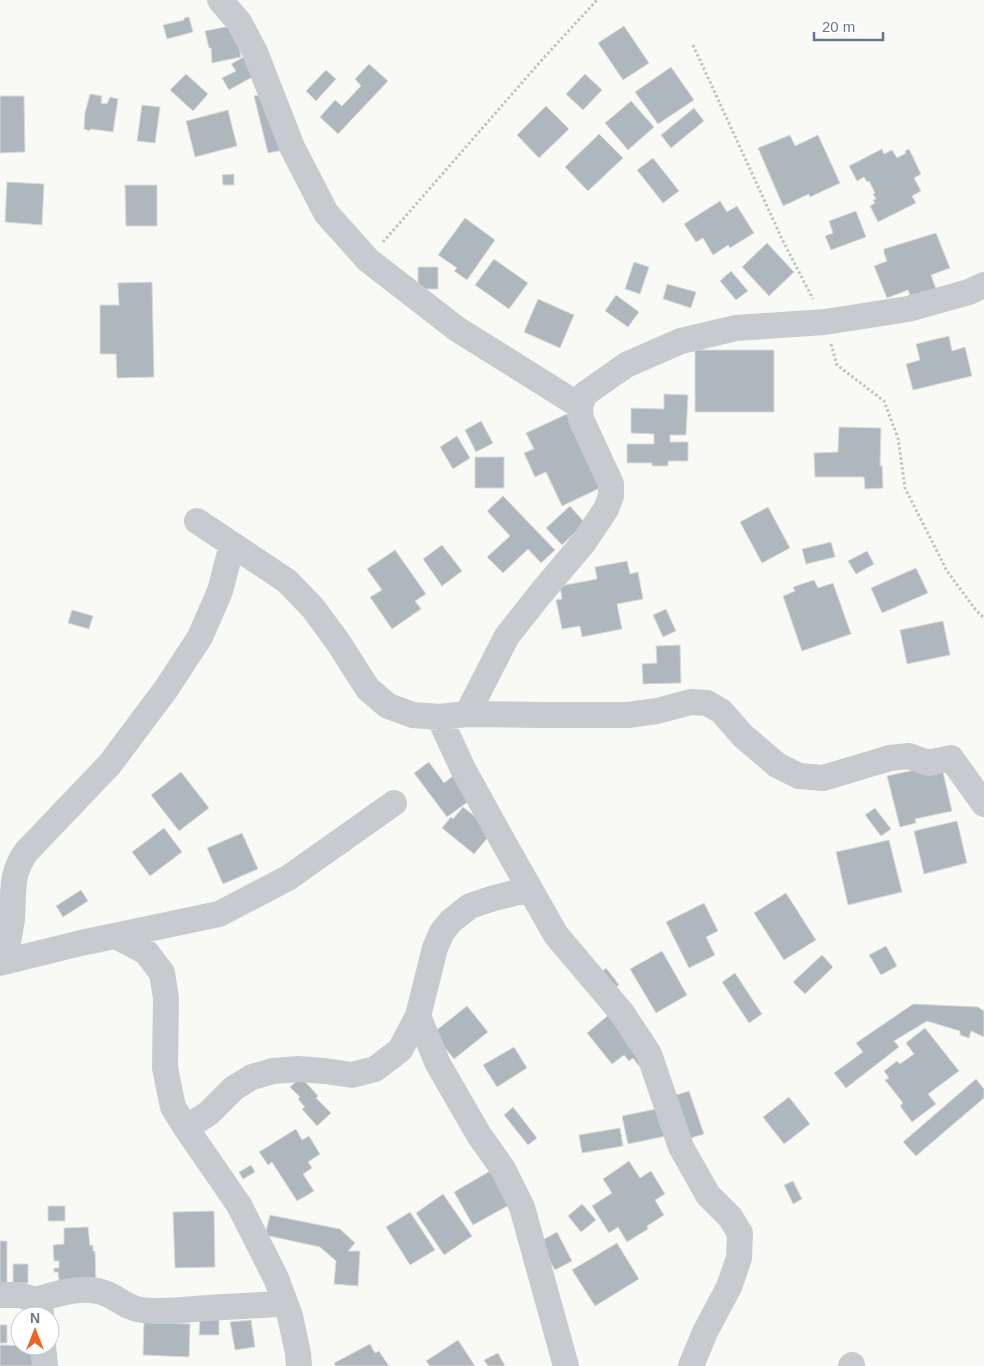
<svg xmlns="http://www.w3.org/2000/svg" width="984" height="1366" font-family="Arial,sans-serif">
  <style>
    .building { fill: #afb7be; stroke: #dbdbd9 }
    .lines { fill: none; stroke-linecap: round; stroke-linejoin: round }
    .path { stroke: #c0c3c5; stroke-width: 3; stroke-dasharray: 2.5 2.5; stroke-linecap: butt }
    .minor { stroke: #c7cacf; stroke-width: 26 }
  </style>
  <rect width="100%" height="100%" fill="#f9f9f6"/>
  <path class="building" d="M189,17L193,32L167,39L163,25L184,20V18Z
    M235,25L241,57L212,63L211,48H209L205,31Z
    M624,26L649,63L623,80L598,43Z
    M244,57L254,76L229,90L222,78L236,71L231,64Z
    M369,64L388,81L338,134L320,117L335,100L342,106L361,86L355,79Z
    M671,67L694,100L658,124L635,92Z
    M326,70L336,79L316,101L306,91Z
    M186,74L208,94L193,111L170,90Z
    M585,74L602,90L583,110L566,94Z
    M270,93L284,150L268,153L254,96Z
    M90,94L102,96L101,103L107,104L110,97L118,99L113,132L90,129V131L84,129L85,113Z
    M0,96H24L25,152L0,153Z
    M631,101L654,127L628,150L605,123Z
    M142,105L160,107L155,143L137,141Z
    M546,106L569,129L539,158L517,135Z
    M694,108L704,121L671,148L661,135Z
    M228,110L237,146L195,157L186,121Z
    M599,134L623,158L588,191L565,167Z
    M790,135L795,146L818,135L840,183L810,197L809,194L783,206L758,148Z
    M882,149L884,154L892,150L897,158L906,153L905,151L909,149L921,174L914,178L921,191L912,196L916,203L878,222L870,206L875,203L873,200L876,199L873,194L875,193L869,181L867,182L864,177L857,181L849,166Z
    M653,158L679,191L663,203L637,170Z
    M234,174V185H223L222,175Z
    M7,182L44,184L42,225L5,222Z
    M125,185H157V226H126Z
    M720,201L727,212L737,206L754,233L730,248L728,245L713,255L703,238L696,242L684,224Z
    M856,211L866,237L831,250L825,236L833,233L829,221Z
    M465,218L495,240L467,280L454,271L457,268L438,255Z
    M936,233L950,268L931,275L936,289L911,298L908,290L887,298L874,266L887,261L884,253V249Z
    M767,243L794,272L769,296L742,267Z
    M494,259L528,283L509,309L475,285Z
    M634,262L649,267L640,294L625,289Z
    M418,267H438V289H418Z
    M731,271L748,291L736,300L720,281Z
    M152,282L154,377L117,378L116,354H100V305H119L118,283Z
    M667,284L696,292L691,308L663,299Z
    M616,295L639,312L628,327L605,311Z
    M538,299L574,315L560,348L524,332Z
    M949,336L952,351L965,347L972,376L913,390L906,364L920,360L916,344Z
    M695,350H774V412H695Z
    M664,394L688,395L686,435H670V442H688V461H668V466H652V463H627V444H654V434L631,433V408L664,409Z
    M567,414L602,487L562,506L546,472L535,477L524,453L534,449L526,433Z
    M481,421L493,443L476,452L465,430Z
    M839,427L881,428L880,466L882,465L883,488L865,489L864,477H815L814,453L838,452Z
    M457,436L470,458L453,469L440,447Z
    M475,457H504V488H475Z
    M503,496L555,550L541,563L528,549L503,573L487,557L510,536L487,511Z
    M570,506L585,523L562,545L546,528Z
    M768,507L790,548L762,563L740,522Z
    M831,542L835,557L806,564L802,549Z
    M442,545L462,571L442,586L423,559Z
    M395,550L426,594L415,601L421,609L392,629L370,597L382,590L367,569Z
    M867,551L874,564L856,574L848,561Z
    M627,561L630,574L638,572L643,599L617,604L622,629L582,637L580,626L562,629L556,600L562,599L560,586L597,579L595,567Z
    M916,568L928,593L882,613L871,588Z
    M814,580L818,588L833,583L851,634L802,651L783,596L795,591L793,587Z
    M666,609L676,631L663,637L653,615Z
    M72,610L93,616L89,629L68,623Z
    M943,621L950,655L907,664L900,630Z
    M680,645L681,683L643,684L642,664L657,663L656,646Z
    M429,762L444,783L456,774L473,798L447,817L414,773Z
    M941,764L952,811L915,819L916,823L900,827L887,776Z
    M181,772L209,808L179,831L151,795Z
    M463,807L493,831L474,854L442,828L451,817L453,819Z
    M875,808L891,829L881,836L865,815Z
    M957,821L967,863L924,874L914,831Z
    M164,828L182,852L150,876L132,852Z
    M242,833L258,869L223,884L207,848Z
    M889,840L902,892L848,905L836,852Z
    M81,890L88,901L63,917L56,906Z
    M786,893L816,940L784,960L754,913Z
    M704,903L718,931L706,937L715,955L689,968L666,922Z
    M886,946L897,966L881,975L869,955Z
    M662,951L687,995L656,1013L630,969Z
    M822,955L833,967L805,994L793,982Z
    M606,968L619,985L609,992L597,976Z
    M735,973L762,1014L749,1023L722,982Z
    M913,1004L978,1007L984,1011V1037L971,1031L969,1038L960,1035V1031L927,1021L894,1041L899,1047L846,1088L834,1073L863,1052L856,1043Z
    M467,1006L488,1032L454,1059L433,1033Z
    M611,1013L649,1058L639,1066L633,1058L629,1061L624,1055L612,1064L587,1033Z
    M925,1028L959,1071L928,1094L936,1104L912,1122L900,1106L903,1103L885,1080L889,1078L884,1071L897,1061L900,1064L914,1054L906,1043Z
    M514,1047L527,1068L497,1087L483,1065Z
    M301,1077L318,1096L316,1098L331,1113L317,1126L302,1109L305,1107L298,1099L300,1097L290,1087Z
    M976,1079L984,1089V1098L916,1156L903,1142Z
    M689,1091L704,1134L685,1140L670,1097Z
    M789,1097L810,1124L784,1144L763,1117Z
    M513,1107L537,1138L528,1145L504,1115Z
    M661,1108L666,1136L628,1144L622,1116Z
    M620,1128L623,1146L582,1153L579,1135Z
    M296,1129L302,1140L309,1136L320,1154L308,1162L312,1168L303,1174L314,1191L297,1201L272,1162L268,1165L259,1152Z
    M629,1161L640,1178L651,1171L665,1194L655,1200L664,1215L647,1226L648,1229L627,1242L618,1227L609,1233L592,1206L612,1193L603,1179Z
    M251,1165L255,1172L243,1179L239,1172Z
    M492,1170L511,1204L473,1225L454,1192Z
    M793,1181L802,1199L793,1204L784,1185Z
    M443,1194L472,1236L444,1255L416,1213Z
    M582,1204L596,1220L581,1232L568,1216Z
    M48,1206H65V1221H48Z
    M214,1211L215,1267L175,1268L173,1212Z
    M410,1212L435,1250L410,1265L386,1227Z
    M270,1215L340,1229L355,1243L348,1251H360L358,1286L334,1284L336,1261L320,1247L265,1235Z
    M88,1227L90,1246L93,1245V1251H95L96,1284L61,1283V1280H59L58,1272H54V1268H59V1261H54L53,1245L64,1244V1228Z
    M557,1232L572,1261L555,1270L539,1242Z
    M0,1241H7V1285H0Z
    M617,1243L639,1279L595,1306L572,1270Z
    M13,1264H28V1283H13Z
    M200,1318H219V1335H199Z
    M251,1320L255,1347L235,1350L230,1322Z
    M144,1322L190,1324L189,1357L143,1355Z
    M0,1325H7V1343H0Z
    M458,1340L475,1366H430L426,1361Z
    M370,1344L375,1353L379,1351L389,1366H336L334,1363Z
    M0,1345L35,1346V1366H0Z
    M498,1353L505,1366H488L484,1360Z"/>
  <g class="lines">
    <path class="path" d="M693,45L783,241L813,299
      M383,242L540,62L597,0
      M831,344L837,365L884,401L898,438L905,488L947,571L975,609L984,618"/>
    <path class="minor" d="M220,0L239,22L255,52L292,147L326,213L368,260L457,329L580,406
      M197,521L287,581L313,608L338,642L368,689L388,706L413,715L439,717L467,714L544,715H628L657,711L691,702L707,703L721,711L743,736L777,765L799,776L823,778L890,758L909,756L928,763L951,758L984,804
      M467,714L507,636L541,593L584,542L606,509L611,496V484L581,419L580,406L585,394L626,365L681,341L736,328L825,322L908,309L969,292L984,285
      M439,717L463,769L505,845L556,935L622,1013L649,1054L681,1147L708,1195L730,1217L740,1233L739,1258L729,1287L705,1332L691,1366
      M116,936L146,952L162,973L166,998L165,1068L173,1107L186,1128L239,1205L276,1278L290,1316L298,1353L299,1366
      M5,961C7,947 10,933 12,919C14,892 10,875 26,852L110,764L166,689L200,637L220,591L232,545
      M0,963L81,943L219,914L288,878L394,803
      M418,1016L438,1064L479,1135L503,1169L522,1207L566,1366
      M186,1128L209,1113L234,1088L252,1077L273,1071L298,1069L325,1071L352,1075L375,1069L400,1050L418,1016L435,948L442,932L451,921L470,906L494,898L530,889
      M0,1295H20L35,1300L41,1312V1316
      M35,1300C58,1294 84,1284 107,1294C119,1299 129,1309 142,1310C163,1313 186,1309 208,1308C233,1306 259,1306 285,1303
      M43,1346L45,1366
      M851,1366L852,1365"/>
  </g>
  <g transform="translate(35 1331)"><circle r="24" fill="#ffffff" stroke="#c2c9d0"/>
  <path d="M0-4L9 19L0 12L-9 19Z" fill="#ee6321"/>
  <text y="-8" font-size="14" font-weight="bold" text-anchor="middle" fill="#66778a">N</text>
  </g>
  <path d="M814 32v8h69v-8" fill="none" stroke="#66778a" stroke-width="2.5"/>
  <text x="822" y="32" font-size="15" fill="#66778a" stroke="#ffffff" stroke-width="4" paint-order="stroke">20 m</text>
</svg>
